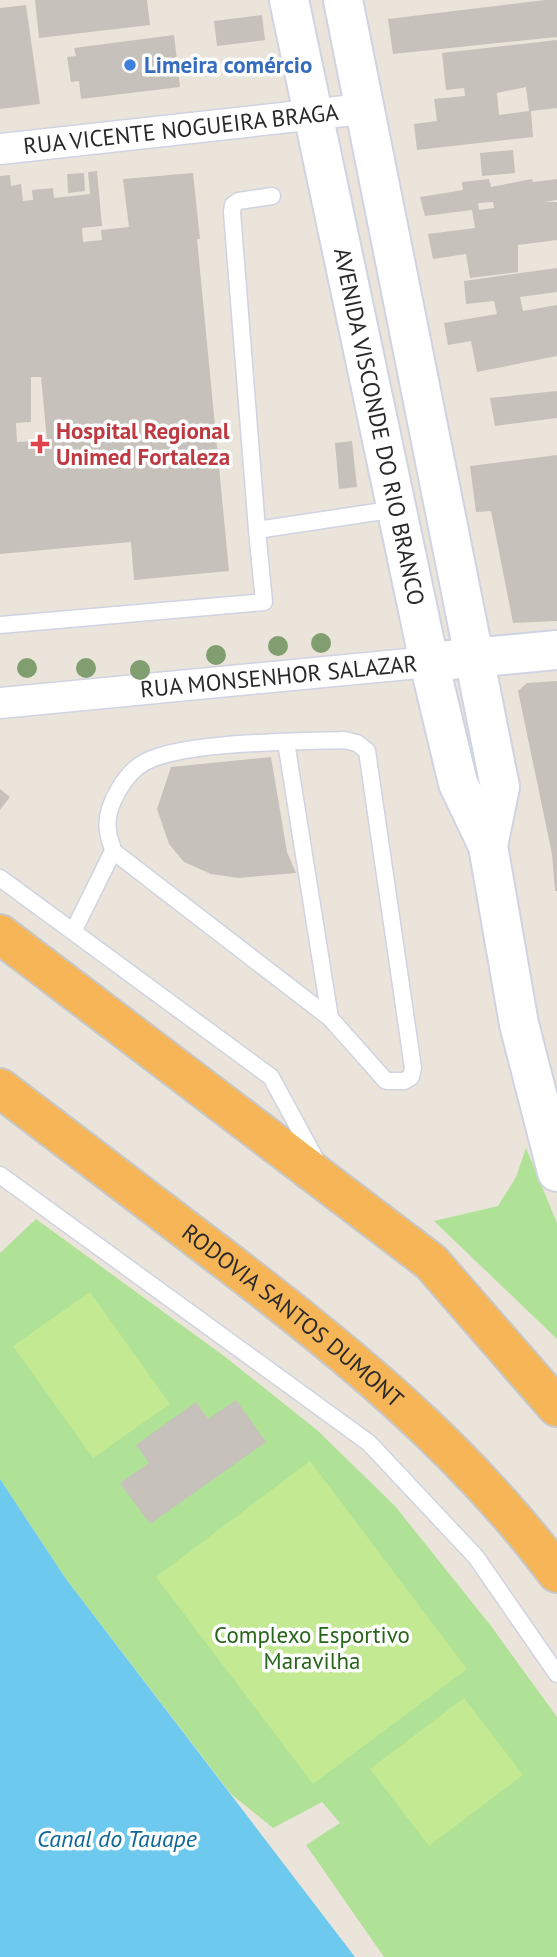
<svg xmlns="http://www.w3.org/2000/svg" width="557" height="1957" font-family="'PT Sans',sans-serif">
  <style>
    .green { fill: #afe296 }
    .pitch { fill: #c3e992 }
    .water { fill: #6dcaee }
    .building { fill: #c6c1ba; fill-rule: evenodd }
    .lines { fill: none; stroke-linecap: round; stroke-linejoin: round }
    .service-casing { stroke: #cfd3e2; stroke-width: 19 }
    .minor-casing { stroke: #cfd3e2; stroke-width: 33 }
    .tertiary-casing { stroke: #cfd3e2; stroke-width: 42 }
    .secondary-casing { stroke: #cfd3e2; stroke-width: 42 }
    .trunk-casing { stroke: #c7c7c7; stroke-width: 42 }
    .service { stroke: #fff; stroke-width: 16 }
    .minor { stroke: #fff; stroke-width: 30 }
    .tertiary { stroke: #fff; stroke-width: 38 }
    .secondary { stroke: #fff; stroke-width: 38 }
    .trunk { stroke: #f6b657; stroke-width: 38 }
    .tree { fill: #809e70 }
    .shop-dot { fill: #3f7fe0; stroke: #fff; stroke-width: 2.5 }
    .health-dot { fill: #e0444e; stroke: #fff; stroke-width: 2.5 }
    .labels { text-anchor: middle; stroke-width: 7; stroke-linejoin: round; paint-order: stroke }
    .shop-label { font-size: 23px; font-weight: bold; fill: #366cbe; stroke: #fff; text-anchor: start }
    .street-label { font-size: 23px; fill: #292929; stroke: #fff }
    .health-label { font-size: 23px; font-weight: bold; fill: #be3a42; stroke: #fff; text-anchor: start }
    .park-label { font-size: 23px; fill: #28651a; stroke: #fff }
    .water-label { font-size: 24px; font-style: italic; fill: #0e6798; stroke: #fff }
  </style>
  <rect width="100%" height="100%" fill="#ebe4da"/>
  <path class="green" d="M526,1148L557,1223V1339L434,1221L498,1206L516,1177Z
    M36,1219L224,1356L317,1430L395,1506L491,1626L557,1717V1957H384L306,1845L340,1823L322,1802L273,1828L231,1794L66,1579L0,1479V1253Z"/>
  <path class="pitch" d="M90,1292L170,1404L93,1458L13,1346Z
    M310,1461L467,1669L313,1784L156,1577Z
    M464,1698L523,1775L429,1846L370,1769Z"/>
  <path class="water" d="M0,1479L66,1579L355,1957H0Z"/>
  <path class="building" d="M35,0H147L150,25L39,38Z
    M545,0H557V37L393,54L388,19Z
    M26,5L40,104L0,109V8Z
    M262,15L265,40L217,46L214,21Z
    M174,35L180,87L81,99L79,81L71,82L67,57L76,56L74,48Z
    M557,40V108L531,111L533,137L417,150L414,124L437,121L434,99L465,96L464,88L446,90L442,53ZM526,87L529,111L499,115L497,93Z
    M513,150L515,173L482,176L480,153Z
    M97,171L102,226L82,228L83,242L102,240L101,230L129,227L123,179L193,173L200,239H197L229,571L134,580L131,542L0,554V176L10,175L11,186L21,184L23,201L33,200L32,190L53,188L54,198L90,194L88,172ZM31,377H41L47,440L17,442L16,423L31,422Z
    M84,173L85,191L68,193L67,174Z
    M489,179L491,187L532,179L533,182L557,179V200L544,202H557V240L518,245V272L470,278L466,254L433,259L428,234L475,228L472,210L425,216L420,197L463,190L462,182ZM493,202L494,208L479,210L478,203Z
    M557,268V292L520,297L523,311L557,305V356L477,372L471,341L448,345L444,323L497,314L494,301L466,304L464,281Z
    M557,391V418L495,426L490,398Z
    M352,441L357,487L339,489L335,443Z
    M557,455V621L513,623L491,511L476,512L470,466Z
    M557,681V891H555L552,854L518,691L527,683Z
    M271,757L287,852L296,873L238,878L211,874L184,862L169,844L157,809L171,767Z
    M0,789L10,797L0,810Z
    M236,1400L266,1442L150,1524L120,1483L149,1463L136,1445L196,1402L208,1419Z"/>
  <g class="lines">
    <g class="service-casing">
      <path id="service" d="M257,530L232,212L233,205L239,201L272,196
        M0,625L264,602L257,530L396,509
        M344,740L357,743L367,751L413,1068L411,1077L404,1081H386L330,1018L113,851C112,844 108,837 108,830C104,807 126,772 145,762C184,741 296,742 344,740Z
        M286,742L330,1018
        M0,878L271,1077L316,1160
        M74,930L113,851
        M0,1175L369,1443L476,1557L557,1674"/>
    </g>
    <g class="minor-casing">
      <g id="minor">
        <path id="s1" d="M0,149L363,109"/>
        <path id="s2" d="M0,703L429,662"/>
      </g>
    </g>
    <g class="tertiary-casing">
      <path id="tertiary" d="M429,662L557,650"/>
    </g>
    <g class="secondary-casing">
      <g id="secondary">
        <path id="s3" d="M289,0L429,662L458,783L488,846L519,1024L557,1172"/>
        <path d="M343,0L500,787L488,846"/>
      </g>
    </g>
    <g class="trunk-casing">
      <g id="trunk">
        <path d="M0,934L431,1262L557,1407"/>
        <path id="s4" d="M0,1088C72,1143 143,1197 215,1252C341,1348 462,1446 557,1573"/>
      </g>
    </g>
    <use href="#service" class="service"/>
    <use href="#minor" class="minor"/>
    <use href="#tertiary" class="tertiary"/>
    <use href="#secondary" class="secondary"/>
    <use href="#trunk" class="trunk"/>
  </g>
  <g class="tree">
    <circle cx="321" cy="643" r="10"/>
    <circle cx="278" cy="646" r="10"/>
    <circle cx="216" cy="655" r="10"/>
    <circle cx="27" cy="668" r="10"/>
    <circle cx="86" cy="668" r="10"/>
    <circle cx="140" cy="670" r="10"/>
  </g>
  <circle class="shop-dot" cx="130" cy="65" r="7"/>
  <path class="health-dot" d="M36.5 433.5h7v7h7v7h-7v7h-7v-7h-7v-7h7z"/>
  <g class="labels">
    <g class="shop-label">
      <text x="144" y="73">Limeira comércio</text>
    </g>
    <g class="street-label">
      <text dy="8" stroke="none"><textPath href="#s1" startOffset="182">RUA VICENTE NOGUEIRA BRAGA</textPath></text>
      <text dy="8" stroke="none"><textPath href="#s3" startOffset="436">AVENIDA VISCONDE DO RIO BRANCO</textPath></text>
      <text dy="8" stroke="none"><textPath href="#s2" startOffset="280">RUA MONSENHOR SALAZAR</textPath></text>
      <text dy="8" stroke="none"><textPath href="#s4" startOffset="371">RODOVIA SANTOS DUMONT</textPath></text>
    </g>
    <g class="health-label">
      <text x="56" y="439">Hospital Regional<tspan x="56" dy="26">Unimed Fortaleza</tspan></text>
    </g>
    <g class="park-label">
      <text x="312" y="1643">Complexo Esportivo<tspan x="312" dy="26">Maravilha</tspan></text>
    </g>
    <g class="water-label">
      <text x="117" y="1847">Canal do Tauape</text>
    </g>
  </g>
</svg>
